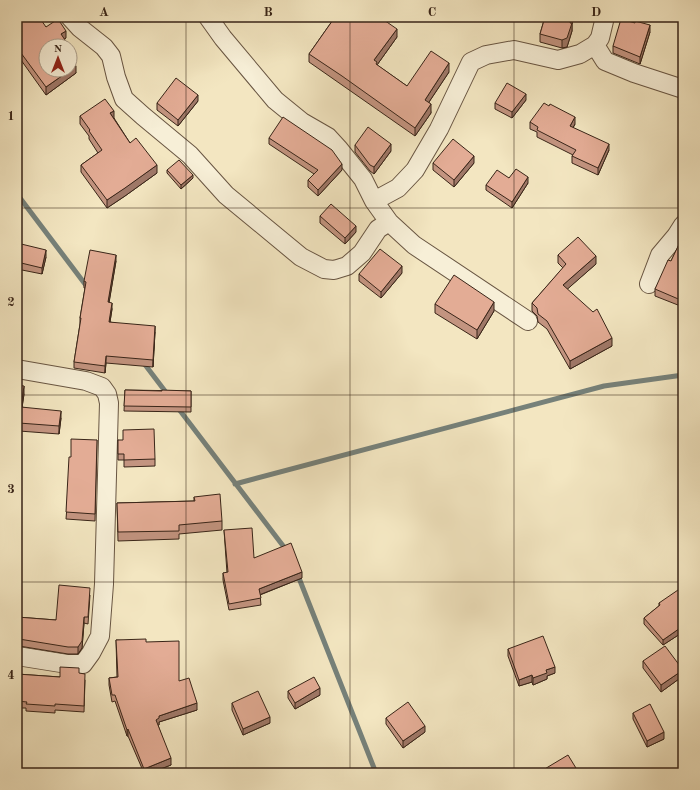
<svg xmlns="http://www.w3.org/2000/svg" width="700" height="790" font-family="'Old Standard TT',serif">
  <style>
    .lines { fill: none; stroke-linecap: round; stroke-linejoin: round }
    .stream { stroke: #76817a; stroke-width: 5 }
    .minor-casing { stroke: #685542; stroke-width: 20 }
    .minor { stroke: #f7efd7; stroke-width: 18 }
    .wall { fill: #c39480; stroke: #392518 }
    .shaded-wall { fill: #9f7868; stroke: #392518 }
    .building { fill: #e3ac95; stroke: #392518 }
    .grid { fill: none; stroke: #392518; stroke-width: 1; stroke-opacity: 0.55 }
    .neatline { fill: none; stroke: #392518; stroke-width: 1.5 }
    .grid-label { font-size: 13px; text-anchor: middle; font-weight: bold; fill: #392518 }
  </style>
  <rect width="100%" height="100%" fill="#f3e6c1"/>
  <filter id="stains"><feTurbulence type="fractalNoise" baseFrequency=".005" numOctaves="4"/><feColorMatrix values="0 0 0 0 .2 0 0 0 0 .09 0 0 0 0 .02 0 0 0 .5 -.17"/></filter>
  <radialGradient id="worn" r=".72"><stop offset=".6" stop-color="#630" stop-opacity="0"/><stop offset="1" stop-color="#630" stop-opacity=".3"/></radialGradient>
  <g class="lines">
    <path class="stream" d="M17,194L88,288
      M143,362L168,395
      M178,408L287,551
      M235,484L604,386L683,375
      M297,573L376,773"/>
    <g class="minor-casing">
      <path id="minor" d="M70,17L80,28L104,47L111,56L116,77L124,99L143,116L190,155L226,195L301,257L324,269L334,270L347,266L362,253L378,229L389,222
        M208,17L223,38L275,100L302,122L328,137L339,149L363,179L374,201L389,222L414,245L528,321
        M595,45L605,61L634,73L683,89
        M374,201L398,188L415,170L439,129L471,62L486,55L514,50L558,60L580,54L595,45L600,38L605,17
        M649,284L660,255L676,236L683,225
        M17,369L86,381L102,387L107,394L109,403L104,584L100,636L91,653L83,664H67L17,656"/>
    </g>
    <use href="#minor" class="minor"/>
  </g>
  <path class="wall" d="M17,17L46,27L66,38L64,39L70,47L72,57L70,59L76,73L46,95L21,60Z
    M335,17H385L384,19L397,37L377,65L407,86L449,72L429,102L431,113L415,136L342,85L309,62V54Z
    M544,17H574L572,24V31L567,47L562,48L540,42V34L544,20Z
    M650,32L640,64L613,53V46Z
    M526,100L512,118L495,109V103Z
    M198,101L178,126L157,110V103Z
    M80,116L114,118L130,143L157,173L125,196L107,208L81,172V165L98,153L89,139V136L80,124Z
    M530,122L575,124L573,128L609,150L598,175L572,163V156L573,155L537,137V132L530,129Z
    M269,138L342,170L318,196L308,187V180L314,174L269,144Z
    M355,145L391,151L374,174L370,171L355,152Z
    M433,163H474L454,187L433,170Z
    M167,170L193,178L181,189L167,173Z
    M509,178L528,183L512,208L486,190V185Z
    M320,216L356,232L345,244L320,223Z
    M683,237V307L655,296V289L671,261Z
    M17,243L46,257L42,274L17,269Z
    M558,255L596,264L567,289L612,346L570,369L547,329L538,322L537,316L532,311V303L563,268L558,263Z
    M116,261L109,302L112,309L110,322L155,332L153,367L106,363L105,373L74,368V362L80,324V318L85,288H84V281Z
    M402,273L381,298L359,281V274Z
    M435,304L494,311L477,339L435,313Z
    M17,385L24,394L22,407L61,418L59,434L19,431Z
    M125,390L191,391V412L124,411Z
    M97,440L95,521L66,519L71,457Z
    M118,440L155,459V466L124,467V460H118Z
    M194,497L222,521V530L179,534V539L118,541L117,503L194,501Z
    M224,530L254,558L302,578L260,595L261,605L229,610L223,580V573H227Z
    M90,595L88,624L84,623L82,648L78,654H68L19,646H17V617L56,620Z
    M683,597V632L663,645L644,624V618L659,606V603Z
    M116,640L146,642L179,681L197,710L159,722V725H158L171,765L150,773H144L128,736H127L115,701L112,702L109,685V678L117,677Z
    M508,649L555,673L547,676V679L533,685L532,682L519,686L508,656Z
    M643,661L683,676L661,692L643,668Z
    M79,673L85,680L84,712L55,710V713L26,711V708H17V674L60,677Z
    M288,691L320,695L295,709L288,698Z
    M232,703L270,723L243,735L232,710Z
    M633,713L664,739L647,747L633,719Z
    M386,718L425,732L403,748L386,724Z"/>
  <path class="shaded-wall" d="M571,17H574L572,24V31L567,47L562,48V40L570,23Z
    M650,25V32L640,64V57Z
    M397,29V37L377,65V71L374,60Z
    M66,31V38L61,41V34Z
    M72,50V57L70,59V51Z
    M21,53V60L17,63V55Z
    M449,63V72L425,108V100Z
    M76,66V73L46,95V87Z
    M526,94V100L512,118V112Z
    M198,95V101L178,126V120Z
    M431,104V113L415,136V128Z
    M114,111V119L110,113Z
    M575,117V124L570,133V126Z
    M391,144V151L374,174V167Z
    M609,144V150L598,175V168Z
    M474,156V163L454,187V180Z
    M342,164V170L318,196V190Z
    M157,165V173L125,196L107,208V200Z
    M193,175V178L181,189V185Z
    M528,177V183L512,208V202Z
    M356,226V232L345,244V238Z
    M46,250V257L42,274V268Z
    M116,255V261L108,309V302Z
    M596,256V264L563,293V285Z
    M402,266V273L381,298V292Z
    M494,302V311L477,339V330Z
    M112,303V309L109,328V322Z
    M155,326V332L153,367V360Z
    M612,338V346L570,369V361Z
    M106,356V363L105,373V366Z
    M24,386V394L21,415V407Z
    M61,411V418L59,434V426Z
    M302,572V578L259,595V589Z
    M84,617V623L82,648L78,654V647Z
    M683,626V632L663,645V640Z
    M17,639H19V646H17Z
    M555,667V673L547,676V679L533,685V678L546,670Z
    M683,670V676L661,692V685Z
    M532,675V682L519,686V680Z
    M320,688V695L295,709V703Z
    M197,703V710L159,722V725L156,726V720L159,716Z
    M270,717V723L243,735V729Z
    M425,726V732L403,748V741Z
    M128,729V736H127V730Z
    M664,732V739L647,747V741Z
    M171,758V765L150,773H144V769Z"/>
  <path class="building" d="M17,17H39L46,27L58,19L66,31L61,34L69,46H46V70H70V58L76,66L46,87L21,53L17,55Z
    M335,17H381V18L397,29L374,60L377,62L376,64L407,86L431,51L449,63L425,100L431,104L415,128L342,76L309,54Z
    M545,17H571L570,23H572L567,38L562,40L540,34Z
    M621,19L635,23V21L650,25L640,57L613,46Z
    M176,78L198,95L178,120L157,103Z
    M507,83L526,94L512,112L495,103Z
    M105,99L114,111L110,113L130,143L136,138L157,165L125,188L107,200L81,165L102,150L89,131L90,130L80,116Z
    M544,103L549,106L550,104L575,117L570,126L609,144L598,168L572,156L576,150L537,130L538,127L530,122Z
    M283,117L332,150L342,164L318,190L308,180L318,170L269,138Z
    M368,127L391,144L374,167L370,165L355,145Z
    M453,139L474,156L454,180L433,163Z
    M179,160L193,175L181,185L167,170Z
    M516,169L528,177L512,202L486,185L497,170L509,178Z
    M331,204L356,226L345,238L320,216Z
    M578,237L596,256L563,285L593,312L597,309L612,338L570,361L547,321L538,314L537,308L532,303L566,264L558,255Z
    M683,237V301L655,289L668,260L671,261L681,240Z
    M17,243L46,250L42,268L17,262Z
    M380,249L402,266L381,292L359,274Z
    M90,250L116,255L108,302L112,303L109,322L155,326L153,360L106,356L105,366L74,362L81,318H80L86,282L84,281Z
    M454,275L494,302L477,330L435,304Z
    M17,385L24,386L21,407L61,411L59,426L19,423L17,458Z
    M125,390L162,391V390L191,391V407L124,406Z
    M154,429L155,459L124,460V454H118V440H123V430Z
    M71,439L97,440L95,514L66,512L69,457H71Z
    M220,494L222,521L179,525V531L118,532L117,503L195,501L194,497Z
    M252,528L254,558L291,543L302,572L259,589L261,598L229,604L223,573L228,572L224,530Z
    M59,585L90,588L88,617H84L82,641L78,647H68L19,639H17V617L56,620Z
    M678,590L683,597V626L663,640L644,618L660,605L659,603Z
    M543,636L555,667L546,670L547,673L533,678L532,675L519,680L508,649Z
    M146,639V642L179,641V681L189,678L197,703L159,716V718L156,720L171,758L144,769L128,729L127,730L115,695H112L109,678L118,677L116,640Z
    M665,646L683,670L661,685L643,661Z
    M60,667L79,668V673L85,674L84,706L55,704V706L26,704L27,702L17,701V674L60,677Z
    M314,677L320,688L295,703L288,691Z
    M258,691L270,717L243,729L232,703Z
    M408,702L425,726L403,741L386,718Z
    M650,704L664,732L647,741L633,713Z
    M568,755L579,773H538Z"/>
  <path class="grid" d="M186,17V773M350,17V773M514,17V773M17,208H683M17,395H683M17,582H683"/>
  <rect width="700" height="790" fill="none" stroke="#f3e6c1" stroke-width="44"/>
  <g transform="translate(58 58)"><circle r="19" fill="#f7efd7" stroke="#ab9e8b"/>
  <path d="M0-3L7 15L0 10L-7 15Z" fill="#8f2418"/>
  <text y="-6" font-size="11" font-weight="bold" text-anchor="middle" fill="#392518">N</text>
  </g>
  <rect x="22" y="22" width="656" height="746" class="neatline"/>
  <g class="grid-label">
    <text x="104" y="16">A</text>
    <text x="268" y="16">B</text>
    <text x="432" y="16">C</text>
    <text x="596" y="16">D</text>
    <text x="11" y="120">1</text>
    <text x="11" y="306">2</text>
    <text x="11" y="493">3</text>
    <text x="11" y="679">4</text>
  </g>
  <rect width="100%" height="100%" filter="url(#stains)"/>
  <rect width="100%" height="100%" fill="url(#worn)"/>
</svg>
